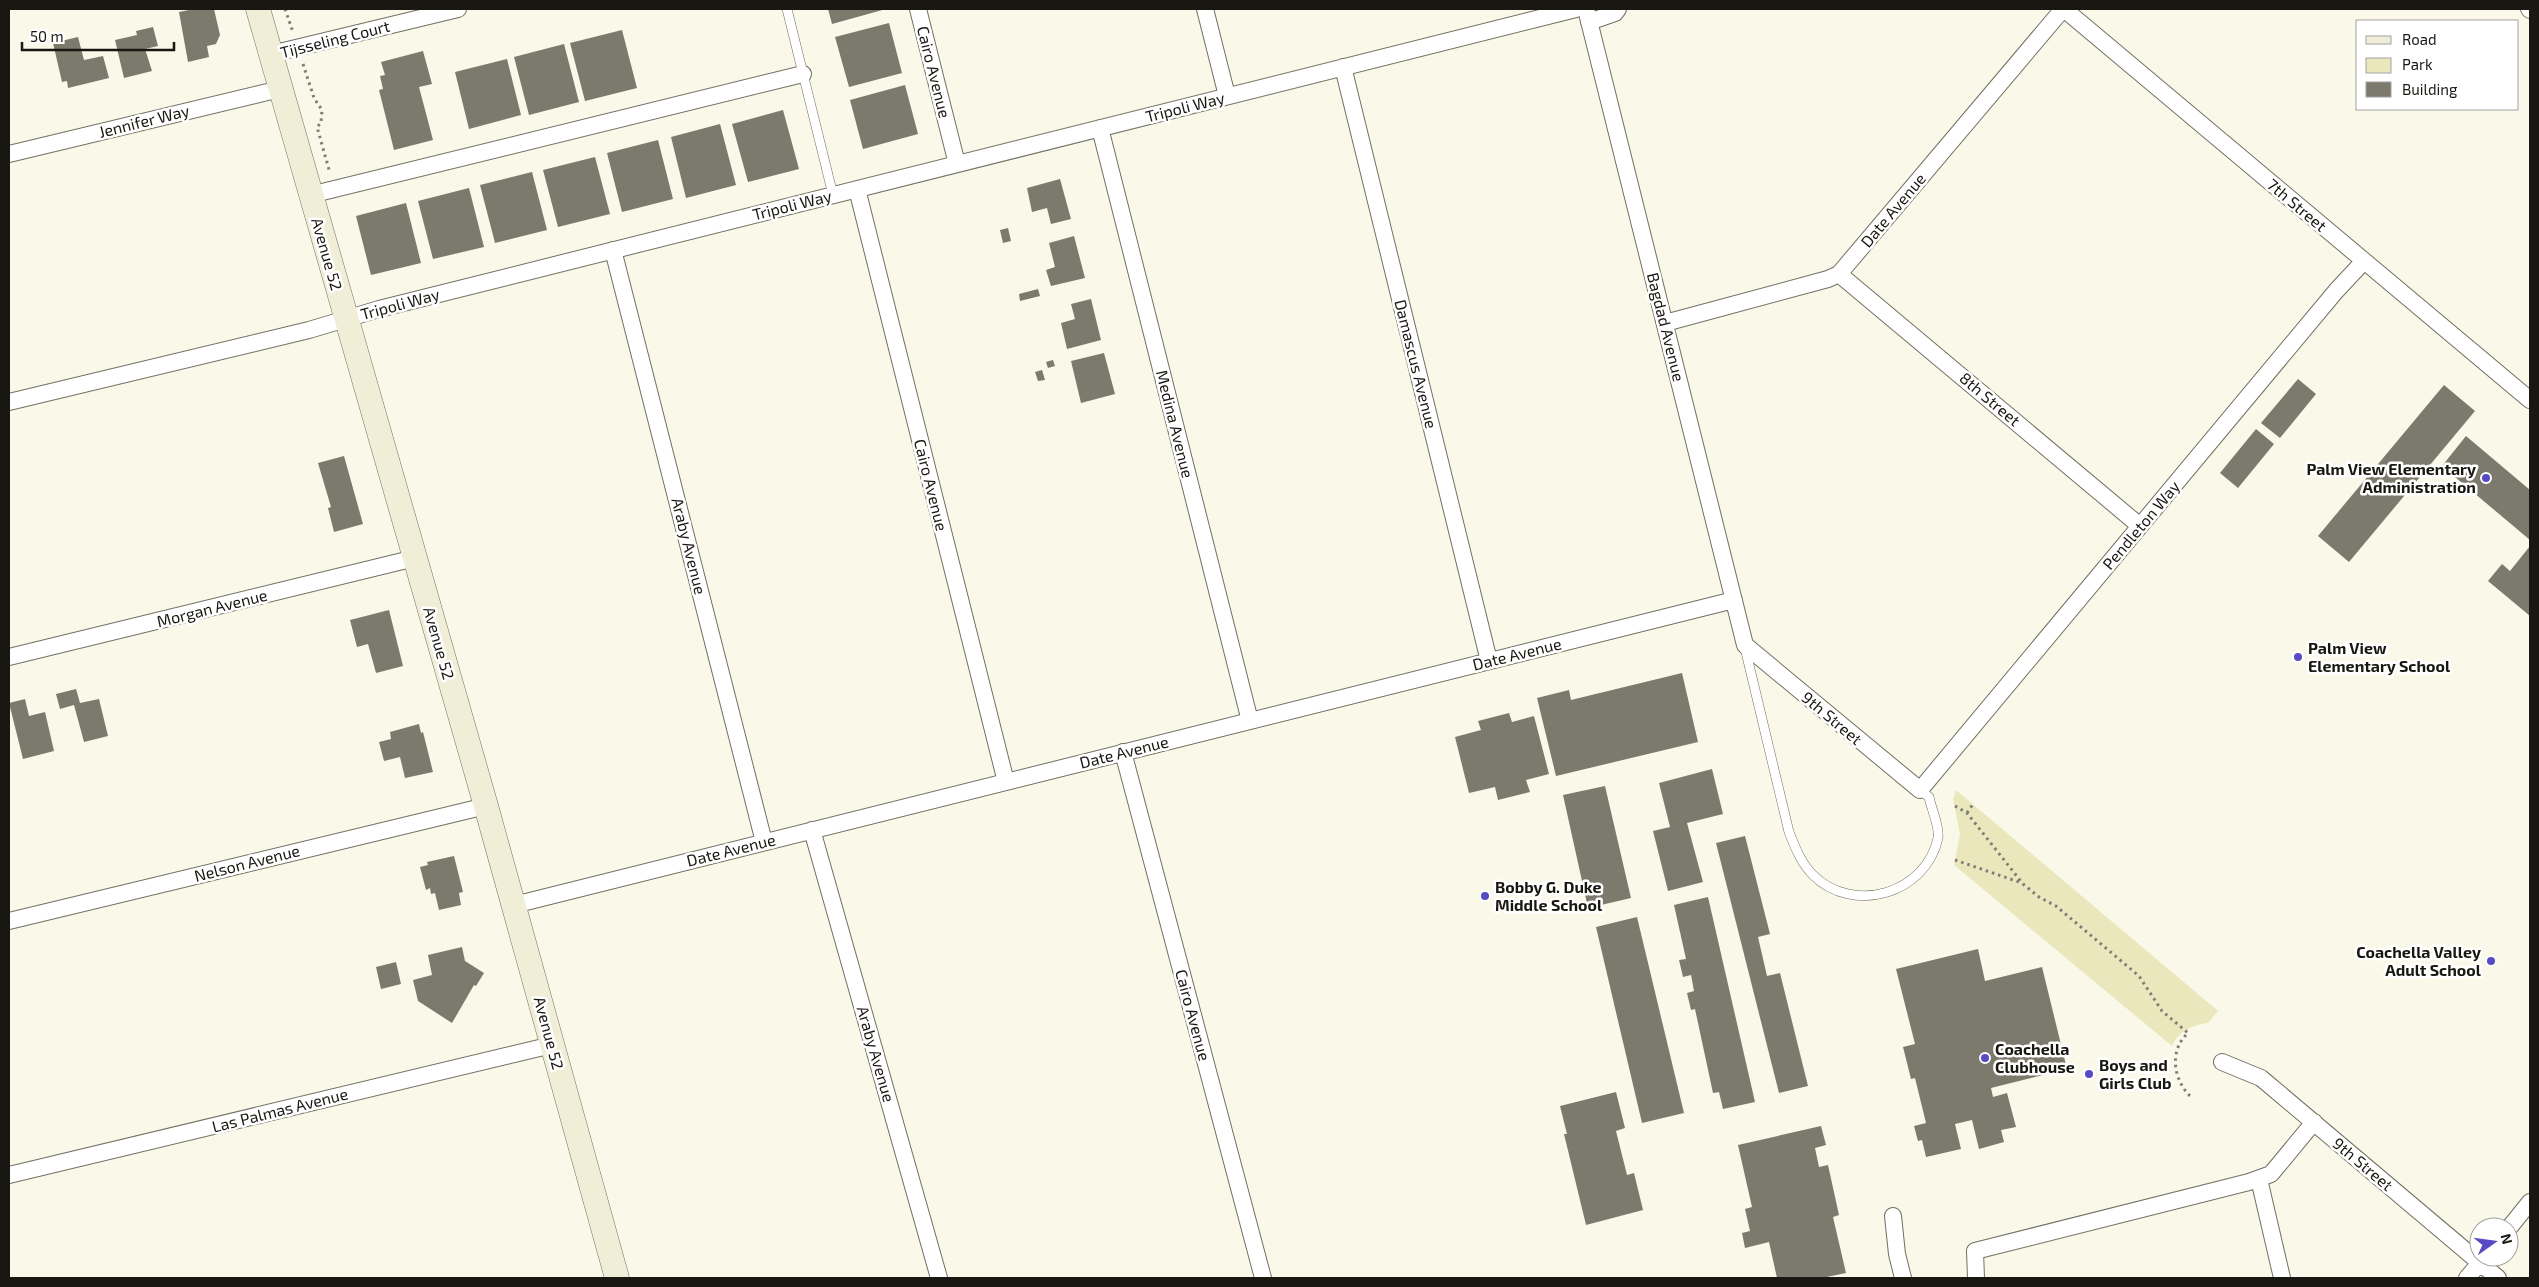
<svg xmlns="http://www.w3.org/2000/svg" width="2539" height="1287" font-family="'Exo 2',sans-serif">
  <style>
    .green { fill: #ebe7bd }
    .building { fill: #7b7a6c }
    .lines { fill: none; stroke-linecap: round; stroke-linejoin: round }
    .service-casing { stroke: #717063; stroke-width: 10 }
    .minor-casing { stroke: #717063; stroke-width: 18 }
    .secondary-casing { stroke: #717063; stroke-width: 25 }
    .path { stroke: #7f7d74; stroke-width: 3; stroke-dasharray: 2.5 4; stroke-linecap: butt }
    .service { stroke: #fff; stroke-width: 9 }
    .minor { stroke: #fff; stroke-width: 16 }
    .secondary { stroke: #f1eed8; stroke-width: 24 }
    .poi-dot { fill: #574ac2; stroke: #fff; stroke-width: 2 }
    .labels { text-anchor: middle; stroke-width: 5; stroke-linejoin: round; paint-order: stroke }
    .street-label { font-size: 16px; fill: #181712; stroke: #fff }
    .poi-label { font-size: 16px; font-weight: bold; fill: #181712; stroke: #fff; text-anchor: start }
  </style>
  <rect width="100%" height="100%" fill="#faf8e9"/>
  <path class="green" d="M1956,790L2218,1011L2208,1023C2192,1025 2179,1031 2172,1046L1954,865L1960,834L1953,799Z"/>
  <path class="building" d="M194,9H214L220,35L216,44L207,46L209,57L188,62L179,12Z
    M828,9H886L832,24Z
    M889,23L902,73L849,87L835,37Z
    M153,27L158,46L145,49L152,71L124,78L115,40L137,35L136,31Z
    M622,30L637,88L585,101L570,43Z
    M78,37L84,60L103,56L109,78L68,88L67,81L62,82L53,43Z
    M564,44L579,102L529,115L514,57Z
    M423,51L432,84L419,87L433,140L394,150L379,90L383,89L380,76L385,75L381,62Z
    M507,59L521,115L469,129L455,72Z
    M905,85L918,134L863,149L850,100Z
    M783,110L799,169L748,182L732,124Z
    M720,124L736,185L686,198L671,137Z
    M658,140L673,199L622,212L607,153Z
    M595,157L610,214L558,227L543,170Z
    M532,172L547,230L495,243L480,185Z
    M1060,179L1071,219L1051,224L1047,208L1032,212L1027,188Z
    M469,188L484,247L433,259L418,201Z
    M406,203L421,263L371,275L356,216Z
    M1008,228L1011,241L1003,243L1000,230Z
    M1074,236L1085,278L1051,286L1046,270L1055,267L1049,243Z
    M1038,289L1040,296L1020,301L1019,294Z
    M1091,299L1101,340L1067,349L1061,323L1075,319L1071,304Z
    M1104,353L1115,394L1081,403L1071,361Z
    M1053,360L1055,366L1048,368L1046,362Z
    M1042,370L1045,380L1038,381L1035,372Z
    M2298,379L2316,394L2280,438L2261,423Z
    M2444,385L2475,411L2349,562L2318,536Z
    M2256,429L2274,444L2238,488L2220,473Z
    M2466,436L2530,490V540L2442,466Z
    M344,456L363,524L334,532L328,508L331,507L318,463Z
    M2530,546V616L2488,581L2502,564L2510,571Z
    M389,610L403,666L376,673L368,644L357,647L350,620Z
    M1682,673L1698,742L1556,776L1537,698L1569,690L1571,700Z
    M76,689L80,703L99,699L108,736L84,742L74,705L60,709L56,694Z
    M25,699L29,716L45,712L54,751L23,759L9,703Z
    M1509,713L1512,722L1534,716L1549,774L1526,780L1530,792L1498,800L1495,787L1469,793L1455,737L1481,730L1478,721Z
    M419,724L421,733L423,732L433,772L405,778L400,757L384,761L379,742L391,739L390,732Z
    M1712,769L1723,814L1687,823L1703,882L1668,891L1653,831L1670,827L1659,783Z
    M1605,786L1631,898L1588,908L1563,795Z
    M1745,836L1770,934L1758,937L1767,976L1780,973L1808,1086L1779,1093L1716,843Z
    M454,856L463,892L459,893L461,905L439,910L435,893L431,894L430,888L426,890L420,867L428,865L427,862Z
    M1708,897L1755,1102L1723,1109L1719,1092L1713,1093L1695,1009L1691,1010L1687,993L1694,991L1691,975L1683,977L1679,960L1686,959L1674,905Z
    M1637,917L1684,1113L1642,1123L1596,927Z
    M462,947L465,961L484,973L476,986L474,985L452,1023L418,1001L413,980L432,975L428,955Z
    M1978,949L1985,981L2042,967L2067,1069L1991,1088L1993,1097L2007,1093L2016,1127L2001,1130L2004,1142L1979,1149L1972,1120L1955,1124L1961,1149L1926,1157L1922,1140L1918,1141L1914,1126L1926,1123L1915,1078L1911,1079L1903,1047L1915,1044L1896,969Z
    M396,962L401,984L381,989L376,967Z
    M1616,1092L1625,1128L1616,1131L1627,1175L1634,1173L1643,1210L1586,1225L1564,1134H1567L1560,1106Z
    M1821,1126L1826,1145L1815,1148L1819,1167L1828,1165L1839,1215L1833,1217L1846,1273L1822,1278H1777L1769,1242L1745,1248L1742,1233L1750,1231L1745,1209L1752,1207L1738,1145Z"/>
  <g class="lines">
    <g class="service-casing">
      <path id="service" d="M787,9L833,195
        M1745,648L1789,832C1795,847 1801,863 1813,875C1853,915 1926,894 1938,838C1940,827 1931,808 1929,797L1920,790"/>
    </g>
    <g class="minor-casing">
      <path id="minor" d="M918,9L957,164
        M1205,9L1227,96
        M1586,9L1745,645L1920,790L2336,291L2364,261
        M2064,9L2530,400
        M2529,9L2530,10
        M1589,22L1615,13L1618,9
        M271,54L458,9
        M1343,67L1489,661
        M1100,128L1250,721
        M9,154L280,89
        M857,189L1006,782
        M310,195L803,74
        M613,250L764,842
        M1839,274L2140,526
        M1665,323L1828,279L1839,274L2063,9
        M9,402L309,330L379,309L1576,9
        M9,657L415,558
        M1123,752L1263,1278
        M812,830L939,1278
        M514,905L1734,600
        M9,921L486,806
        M2222,1062L2261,1078L2498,1278
        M9,1175L552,1045
        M2259,1179L2282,1278
        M1893,1216L1897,1254L1903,1278
        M2509,1228L2530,1202
        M1976,1278L1975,1251L2249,1182L2271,1174L2314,1122
        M2467,1278L2485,1257"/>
    </g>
    <g class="secondary-casing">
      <path id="secondary" d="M258,9L486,806L617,1278"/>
    </g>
    <path class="path" d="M285,9L293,32
      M303,64L314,98L322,110L321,123L317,127L330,173
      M1955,806L1967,813L2023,884L2039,897L2056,906L2139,976L2162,1011L2188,1033C2169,1050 2173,1079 2190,1096
      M1967,813L1973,804
      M1955,860L2022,883"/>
    <use href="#service" class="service"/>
    <use href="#minor" class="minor"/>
    <use href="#secondary" class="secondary"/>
  </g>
  <g class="poi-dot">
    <circle cx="2486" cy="478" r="5"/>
    <circle cx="2298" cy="657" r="5"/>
    <circle cx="1485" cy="896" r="5"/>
    <circle cx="2491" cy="961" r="5"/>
    <circle cx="1985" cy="1058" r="5"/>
    <circle cx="2089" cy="1074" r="5"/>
  </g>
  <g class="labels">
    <g class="street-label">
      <text transform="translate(335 39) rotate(-14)" y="6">Tijsseling Court</text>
      <text transform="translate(934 72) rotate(76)" y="6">Cairo Avenue</text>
      <text transform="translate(1185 107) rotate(-14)" y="6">Tripoli Way</text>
      <text transform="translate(144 121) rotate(-14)" y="6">Jennifer Way</text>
      <text transform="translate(792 205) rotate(-14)" y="6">Tripoli Way</text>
      <text transform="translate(2297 205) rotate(40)" y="6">7th Street</text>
      <text transform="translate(1893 210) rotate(-50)" y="6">Date Avenue</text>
      <text transform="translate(327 254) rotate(74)" y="6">Avenue 52</text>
      <text transform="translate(400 304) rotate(-15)" y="6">Tripoli Way</text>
      <text transform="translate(1666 327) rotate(76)" y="6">Bagdad Avenue</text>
      <text transform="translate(1416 364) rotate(76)" y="6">Damascus Avenue</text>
      <text transform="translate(1990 399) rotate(40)" y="6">8th Street</text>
      <text transform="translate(1175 424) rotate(76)" y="6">Medina Avenue</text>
      <text transform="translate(931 485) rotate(76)" y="6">Cairo Avenue</text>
      <text transform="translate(2141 525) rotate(-50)" y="6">Pendleton Way</text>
      <text transform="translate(689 546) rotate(76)" y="6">Araby Avenue</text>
      <text transform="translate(212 608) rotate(-14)" y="6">Morgan Avenue</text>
      <text transform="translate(439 643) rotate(74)" y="6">Avenue 52</text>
      <text transform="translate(1517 654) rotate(-14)" y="6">Date Avenue</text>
      <text transform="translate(1832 718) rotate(40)" y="6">9th Street</text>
      <text transform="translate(1124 752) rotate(-14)" y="6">Date Avenue</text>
      <text transform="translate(731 850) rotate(-14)" y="6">Date Avenue</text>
      <text transform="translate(247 863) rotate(-14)" y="6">Nelson Avenue</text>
      <text transform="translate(1193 1015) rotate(75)" y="6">Cairo Avenue</text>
      <text transform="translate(549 1033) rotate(75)" y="6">Avenue 52</text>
      <text transform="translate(876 1054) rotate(74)" y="6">Araby Avenue</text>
      <text transform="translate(280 1110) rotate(-14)" y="6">Las Palmas Avenue</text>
      <text transform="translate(2363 1164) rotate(40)" y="6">9th Street</text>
    </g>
    <g class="poi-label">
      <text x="2476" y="475" text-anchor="end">Palm View Elementary<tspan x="2476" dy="18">Administration</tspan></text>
      <text x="2308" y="654">Palm View<tspan x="2308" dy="18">Elementary School</tspan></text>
      <text x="1495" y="893">Bobby G. Duke<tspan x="1495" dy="18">Middle School</tspan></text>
      <text x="2481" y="958" text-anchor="end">Coachella Valley<tspan x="2481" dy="18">Adult School</tspan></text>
      <text x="1995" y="1055">Coachella<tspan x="1995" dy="18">Clubhouse</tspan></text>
      <text x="2099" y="1071">Boys and<tspan x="2099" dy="18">Girls Club</tspan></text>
    </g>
  </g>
  <rect width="2539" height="1287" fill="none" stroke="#181712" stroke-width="20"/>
  <rect x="2356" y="20" width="162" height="90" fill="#ffffff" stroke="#a3a2a0"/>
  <rect x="2366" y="36" width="25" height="8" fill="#f1eed8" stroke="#a3a2a0"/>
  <text x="2402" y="45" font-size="15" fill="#181712">Road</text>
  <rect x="2366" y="58" width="25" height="15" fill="#ebe7bd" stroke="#a3a2a0"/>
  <text x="2402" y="70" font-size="15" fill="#181712">Park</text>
  <rect x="2366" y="82" width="25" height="15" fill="#7b7a6c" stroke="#a3a2a0"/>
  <text x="2402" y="95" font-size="15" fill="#181712">Building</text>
  <g transform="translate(2494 1242) rotate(76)"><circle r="24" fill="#ffffff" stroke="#a3a2a0"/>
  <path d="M0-4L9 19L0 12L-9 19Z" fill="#574ac2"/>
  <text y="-8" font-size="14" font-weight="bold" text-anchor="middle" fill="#181712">N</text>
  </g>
  <path d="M22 42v8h152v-8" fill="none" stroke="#181712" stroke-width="2.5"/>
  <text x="30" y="42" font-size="15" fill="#181712" stroke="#ffffff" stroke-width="4" paint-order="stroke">50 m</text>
</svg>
